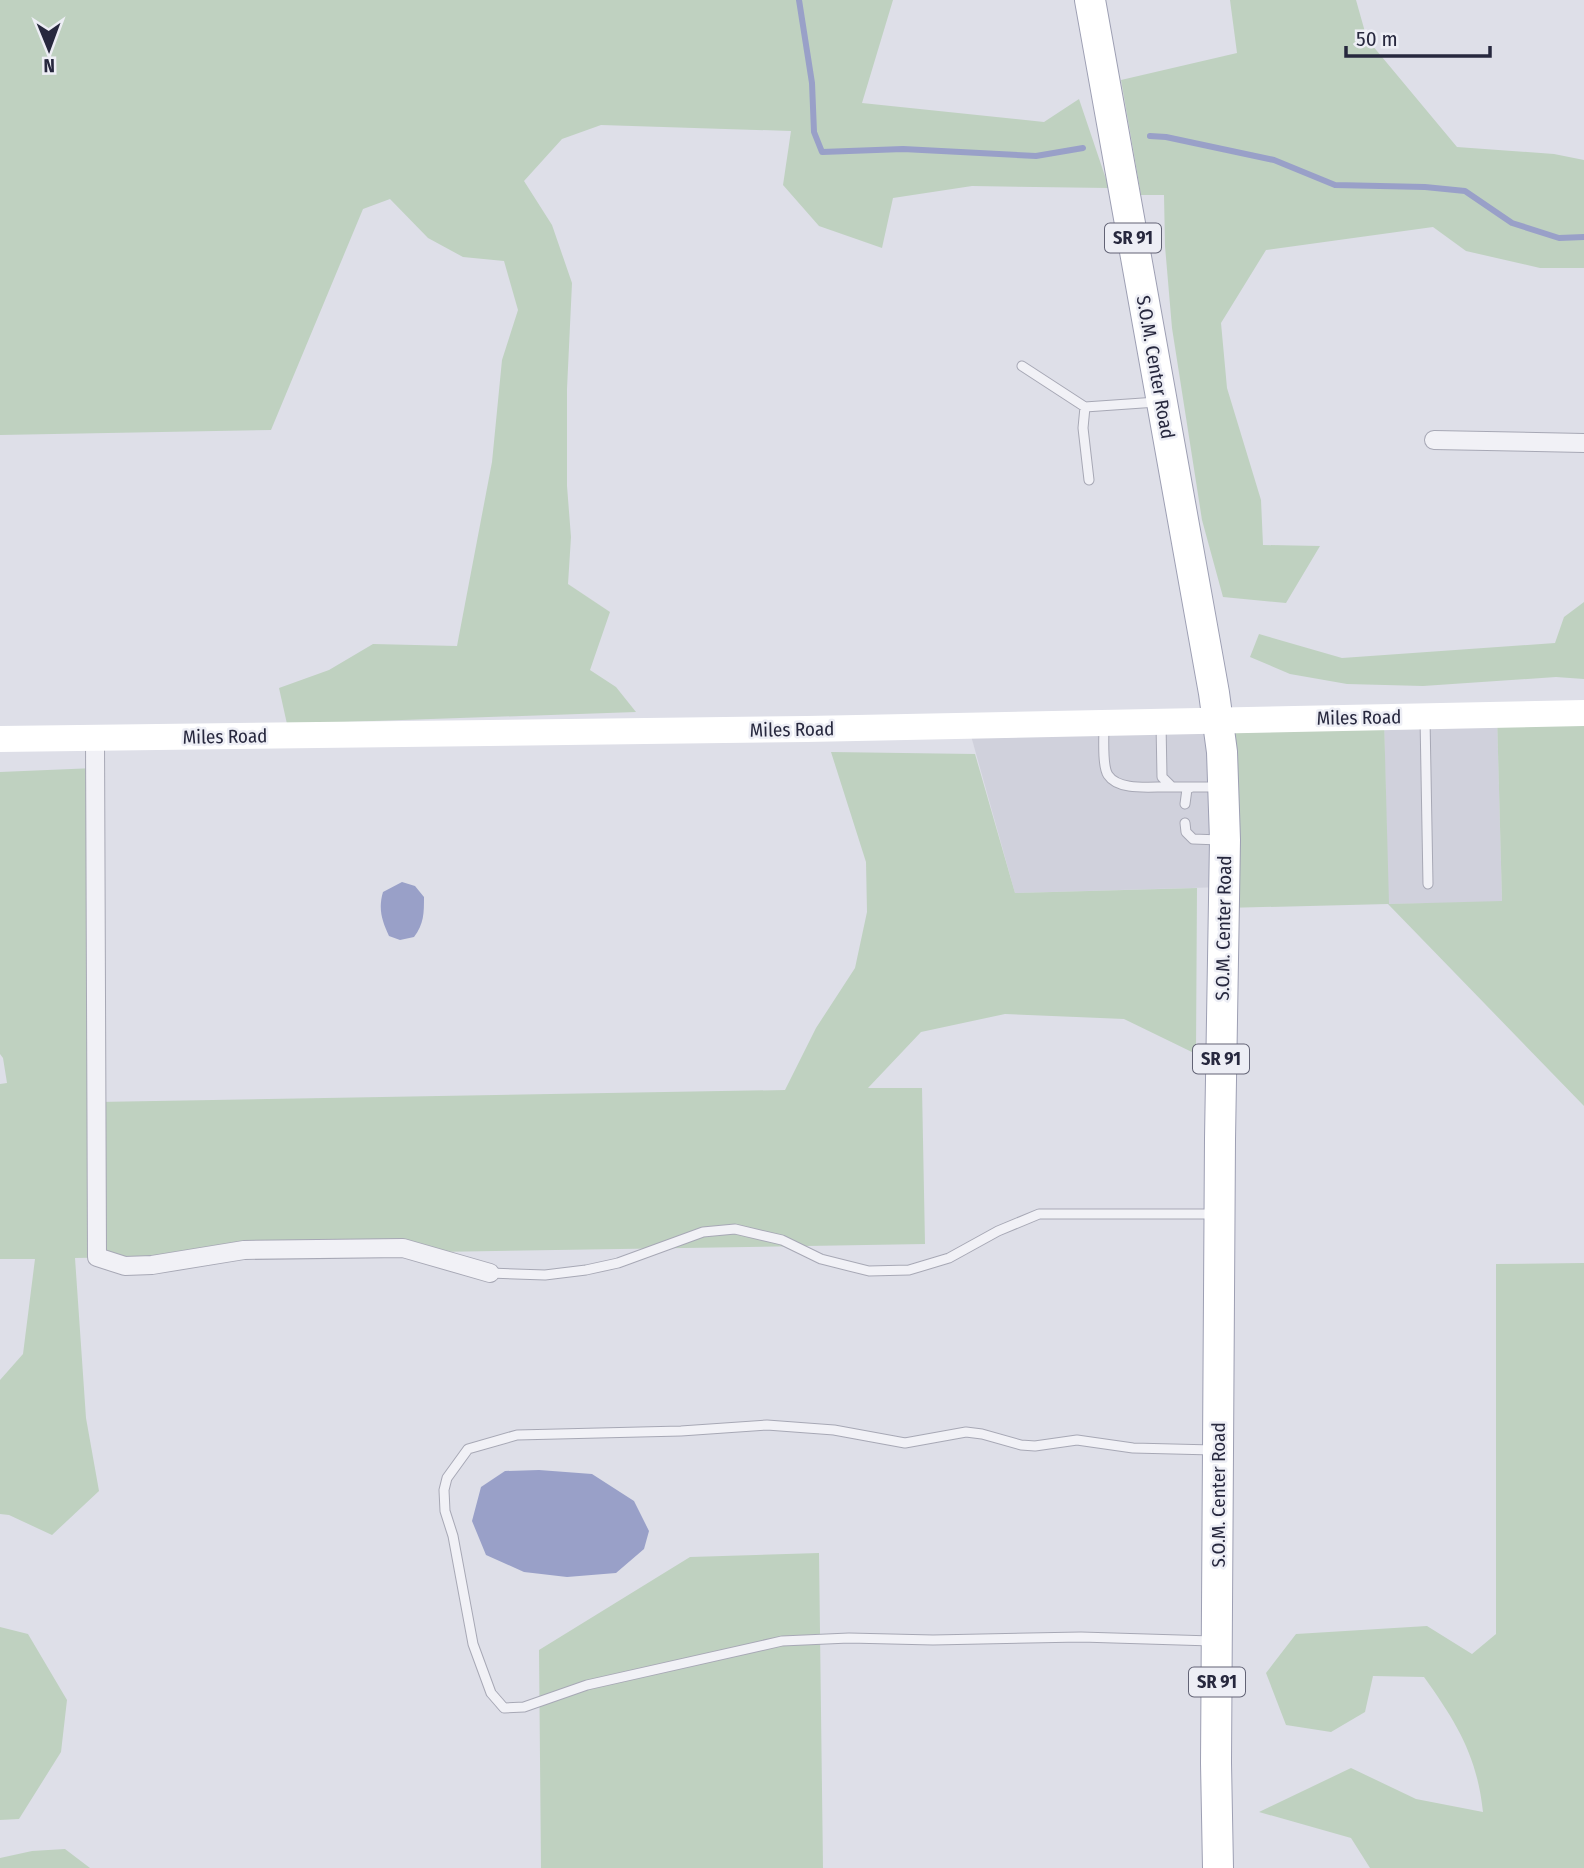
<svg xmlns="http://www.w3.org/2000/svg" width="1584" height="1868" font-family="'Fira Sans Condensed',sans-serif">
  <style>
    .built { fill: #d0d1dc }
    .green { fill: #bfd1c0 }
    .water { fill: #99a0c8 }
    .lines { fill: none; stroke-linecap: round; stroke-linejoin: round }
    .stream { stroke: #99a0c8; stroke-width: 6 }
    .lane-casing { stroke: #a7a8b5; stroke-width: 11 }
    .street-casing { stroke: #a7a8b5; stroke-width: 20 }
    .primary-casing { stroke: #9d9fb3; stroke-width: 32 }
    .lane { stroke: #f1f1f6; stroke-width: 9 }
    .street { stroke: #f1f1f6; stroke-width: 18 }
    .secondary { stroke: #fff; stroke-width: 26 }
    .primary { stroke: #fff; stroke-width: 30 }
    .labels { text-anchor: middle; stroke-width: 5; stroke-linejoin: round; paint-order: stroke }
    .shield { fill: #edeef5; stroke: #626375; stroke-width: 2 }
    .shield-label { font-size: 18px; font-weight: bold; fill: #27283e }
    .street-label { font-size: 19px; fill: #27283e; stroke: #edeef5 }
  </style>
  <rect width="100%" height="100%" fill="#dedfe8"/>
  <path class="built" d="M1497,715L1502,902L1388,904L1384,717Z
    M1219,720L1224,887L1015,893L968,725Z"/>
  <path class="green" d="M0,0H893L862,103L1044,122L1079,99L1109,188L972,186L893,198L882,248L819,226L783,185L791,131L601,125L562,139L524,181L552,225L572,283L567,389V486L571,537L568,584L610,612L590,670L616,687L636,712L287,724L279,688L329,670L373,644L457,646L492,462L502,360L518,310L504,261L463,257L428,238L390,199L363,209L271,430L0,435Z
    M1230,0H1356L1367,39L1457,147L1554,154L1584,160V268H1540L1466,251L1433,227L1266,250L1221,323L1227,388L1261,500L1263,545L1320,546L1286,603L1223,597L1202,520L1172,328L1165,246L1164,195H1141L1121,80L1237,53Z
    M1584,602V679L1556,677L1423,686L1347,684L1290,674L1250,657L1259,634L1342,658L1555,643L1564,617Z
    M1584,713V1106L1388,904L1224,908L1219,720L1384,717L1389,904L1502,901L1497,715Z
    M831,752L975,754L1015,893L1197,888L1196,1054L1124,1019L1005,1014L921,1032L868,1088H922L925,1244L75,1258L86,1418L99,1491L52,1535L9,1515L0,1514V1380L23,1354L35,1259H0V1084L7,1083L3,1058L0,1054V772L95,768L97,1102L785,1090L816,1028L855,968L867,912L866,862Z
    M1584,1263V1868H1370L1351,1838L1259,1812L1351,1768L1416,1799L1483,1812C1477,1756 1457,1723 1424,1677L1373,1676L1365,1712L1331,1732L1286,1725L1266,1673L1296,1634L1427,1626L1472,1654L1496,1634V1264Z
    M819,1553L823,1868H541L539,1650L690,1557Z
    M0,1627L28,1634L67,1700L61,1752L19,1819L0,1820Z
    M65,1849L90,1868H0V1858L32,1851Z"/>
  <path class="water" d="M402,882L415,886L424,897C424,913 424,924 414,937L400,940L389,936C382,921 378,909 383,892Z
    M539,1470L592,1474L634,1501L649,1531L644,1549L616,1573L567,1577L524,1572L486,1555L472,1521L481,1487L505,1471Z"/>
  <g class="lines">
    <path class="stream" d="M799,0L812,83L814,132L822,152L903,149L1036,156L1083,148
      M1150,136L1166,137L1274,160L1335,185L1425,187L1465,191L1512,223L1559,238L1584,237"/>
    <g class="lane-casing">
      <path id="lane" d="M1022,366L1085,407L1157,402
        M1085,407L1083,428L1089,480
        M1425,718L1428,884
        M1161,723L1162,777L1172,787H1192
        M1104,725C1104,736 1102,766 1108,775C1119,792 1154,786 1172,787
        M1185,804L1187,789L1192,787H1219
        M1185,823L1186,832L1193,839L1220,840
        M490,1273L545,1275L586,1270L618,1263L703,1232L735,1229L782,1240L821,1259L869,1271L909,1270L949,1258L998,1231L1039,1214H1215
        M1212,1641L1081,1637L933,1640L849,1638L782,1641L587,1685L524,1707L504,1708L491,1693L473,1644L453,1536L445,1511L444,1490L447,1478L468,1449L517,1435L681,1431L767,1425L834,1430L905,1443L966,1432L982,1434L1021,1445L1035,1446L1077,1440L1133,1448L1213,1450"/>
    </g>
    <g class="street-casing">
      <path id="street" d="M1434,440L1584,443
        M95,738L97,1257L125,1266L152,1265L244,1250L403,1248L490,1273"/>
    </g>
    <g class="primary-casing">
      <path id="primary" d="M1090,0L1214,693L1222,752L1225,840L1220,1139L1216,1763L1218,1868"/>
    </g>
    <use href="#lane" class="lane"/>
    <use href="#street" class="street"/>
    <path class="secondary" d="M0,739L807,729L1584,713"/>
    <use href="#primary" class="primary"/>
  </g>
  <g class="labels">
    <g class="shield">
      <rect x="1105" y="223.5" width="56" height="29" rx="5"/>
      <rect x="1193" y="1044.5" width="56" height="29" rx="5"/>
      <rect x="1189" y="1667.5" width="56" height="29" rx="5"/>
    </g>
    <g class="shield-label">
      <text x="1133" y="244">SR 91</text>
      <text x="1221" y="1065">SR 91</text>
      <text x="1217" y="1688">SR 91</text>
    </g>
    <g class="street-label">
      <text transform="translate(1156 367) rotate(80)" y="7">S.O.M. Center Road</text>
      <text transform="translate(1359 717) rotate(-1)" y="7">Miles Road</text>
      <text transform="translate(792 729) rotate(-1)" y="7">Miles Road</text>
      <text transform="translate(225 736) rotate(-1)" y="7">Miles Road</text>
      <text transform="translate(1223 928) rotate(-89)" y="7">S.O.M. Center Road</text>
      <text transform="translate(1218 1495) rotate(-90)" y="7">S.O.M. Center Road</text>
    </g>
  </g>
  <g transform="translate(49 49) rotate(179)" stroke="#edeef5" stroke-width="5" paint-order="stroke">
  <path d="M0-5L12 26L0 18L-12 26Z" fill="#27283e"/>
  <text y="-10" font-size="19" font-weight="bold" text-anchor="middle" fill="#27283e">N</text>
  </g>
  <path d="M1346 46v10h144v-10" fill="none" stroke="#27283e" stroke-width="3.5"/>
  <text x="1356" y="46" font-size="21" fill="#27283e" stroke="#edeef5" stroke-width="5" paint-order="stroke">50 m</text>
</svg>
